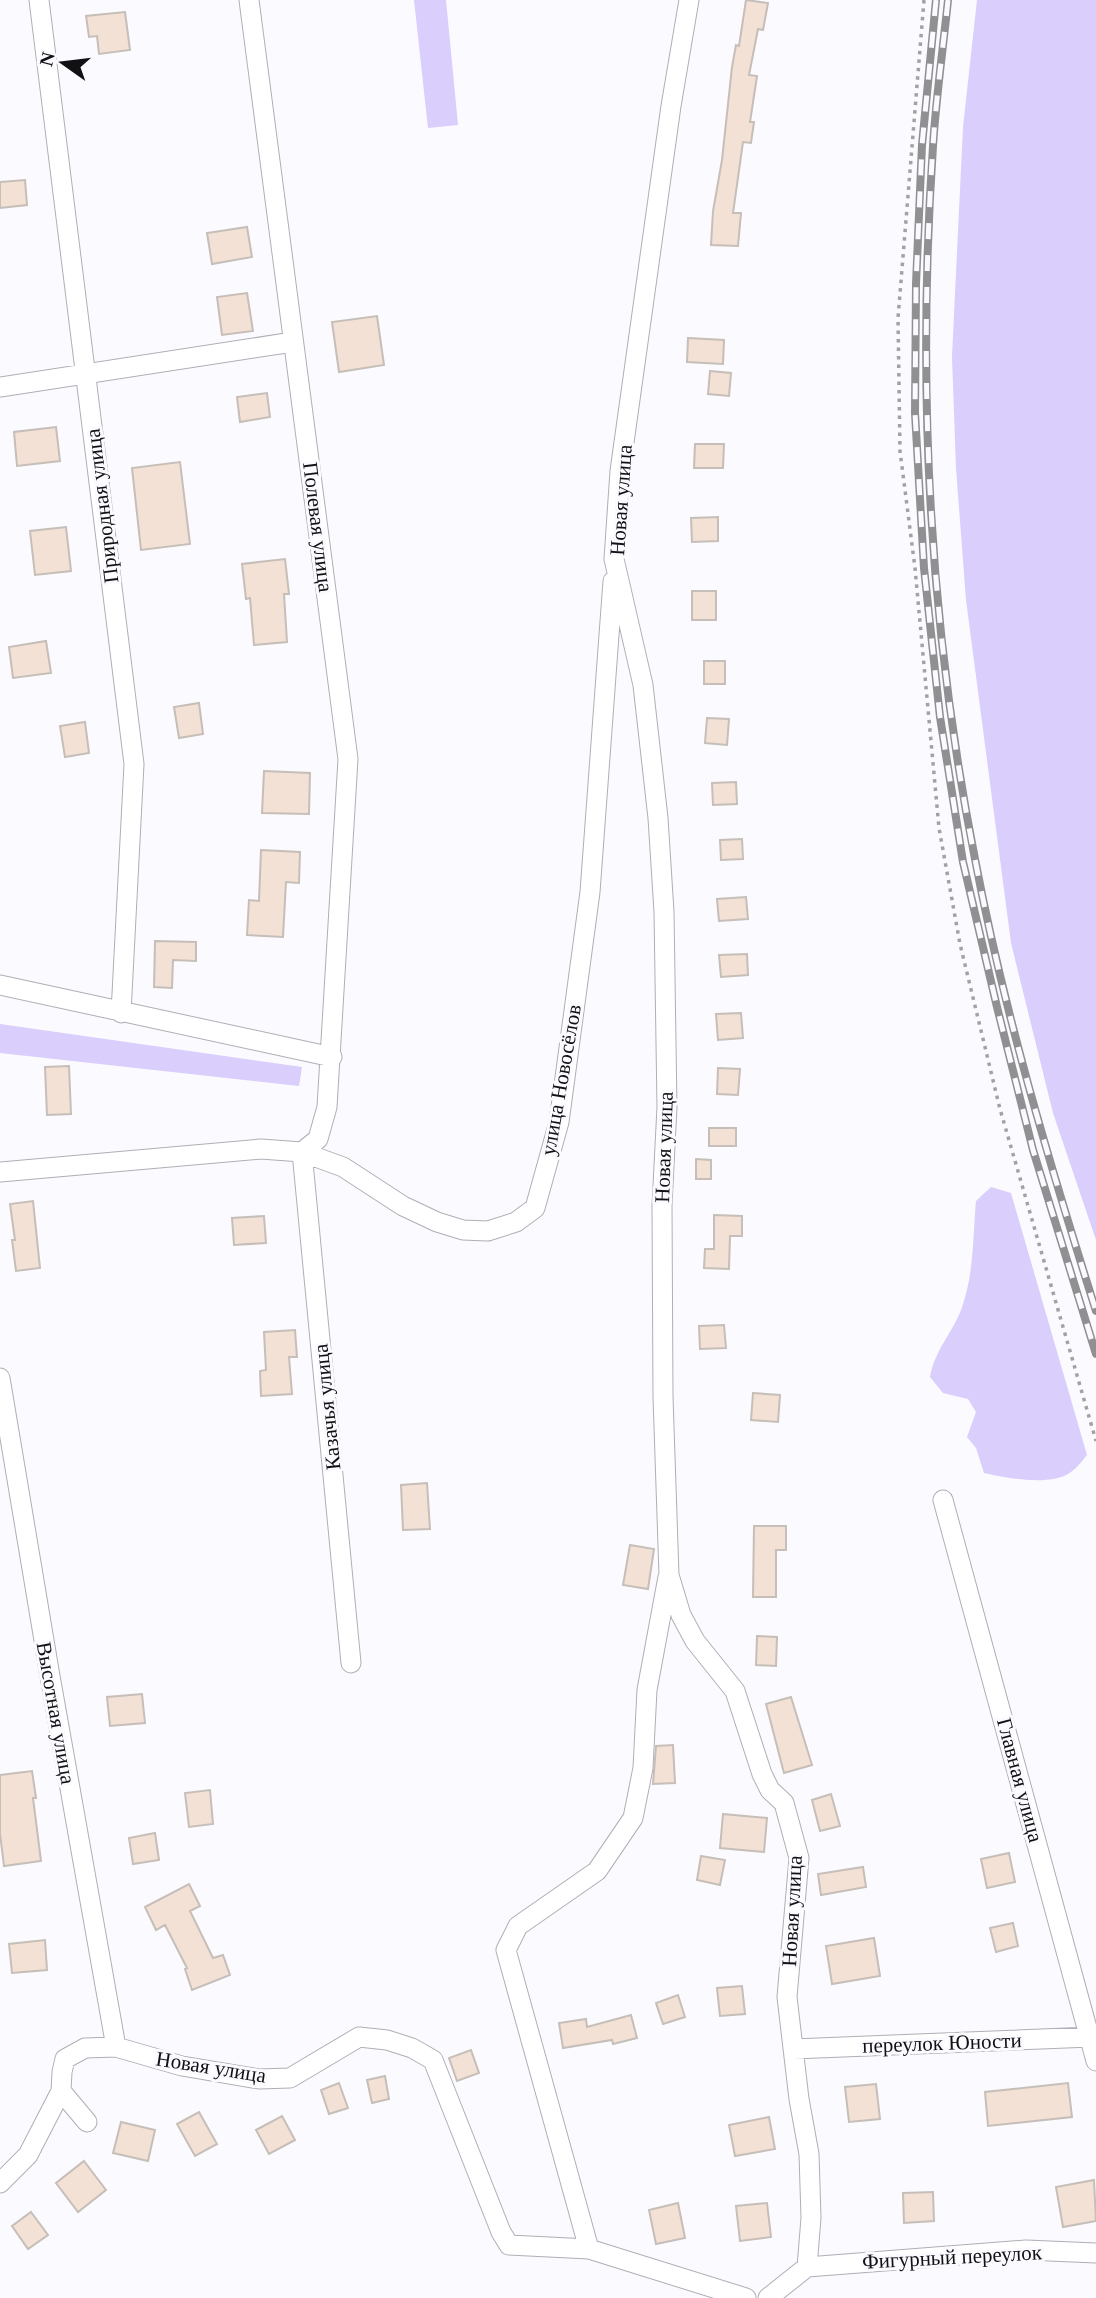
<svg xmlns="http://www.w3.org/2000/svg" width="1096" height="2298" font-family="'Times New Roman',serif">
  <style>
    .green { fill: #d9cefc }
    .building { fill: #f3e1d5; stroke: #c6beb8; stroke-width: 2 }
    .lines { fill: none; stroke-linecap: round; stroke-linejoin: round }
    .street-casing { stroke: #b0aeb6; stroke-width: 21 }
    .path { stroke: #a2a1a5; stroke-width: 3.5; stroke-dasharray: 3.5 5; stroke-linecap: butt }
    .street { stroke: #fff; stroke-width: 19 }
    .rail-casing { stroke: #908f92; stroke-width: 8 }
    .rail { stroke: #fbfafe; stroke-width: 5; stroke-dasharray: 16; stroke-linecap: butt }
    .labels { text-anchor: middle; stroke-width: 6; stroke-linejoin: round; paint-order: stroke }
    .street-label { font-size: 21px; fill: #111013; stroke: #fbfafe }
  </style>
  <rect width="100%" height="100%" fill="#fbfafe"/>
  <path class="green" d="M414,0H446L458,125L428,128Z
    M977,0H1096V1240L1053,1113L1011,943L966,600L956,468L952,357L963,127Z
    M0,1024L302,1067L299,1086L0,1053Z
    M991,1187L1011,1193L1087,1455C1082,1461 1077,1468 1071,1472C1051,1487 1006,1478 984,1473L976,1448L967,1437L976,1412L968,1399L943,1393L930,1377C935,1348 955,1331 963,1304C974,1272 973,1234 976,1201Z"/>
  <path class="building" d="M746,0L768,3L763,30L758,29L749,75L757,76L750,122H754L751,143L743,142L733,213H741L738,246L711,245L713,211L722,160L732,67L736,45L739,46Z
    M125,12L130,50L99,54L97,36L89,37L86,16Z
    M25,180L27,205L0,208V182Z
    M247,227L252,257L212,264L207,233Z
    M247,293L253,331L222,335L217,297Z
    M377,316L384,365L339,372L332,322Z
    M688,338L724,340L723,364L687,362Z
    M710,371L731,373L729,396L708,394Z
    M267,393L270,417L240,422L237,397Z
    M56,427L60,461L17,466L14,432Z
    M695,444H724L723,468H694Z
    M180,462L190,544L141,550L132,468Z
    M718,517V541L692,542L691,518Z
    M66,527L71,571L35,575L30,531Z
    M285,559L289,594H284L287,642L254,645L250,598L246,599L242,564Z
    M692,591H716V620H692Z
    M46,641L51,673L13,678L9,647Z
    M704,661H725V684H704Z
    M199,703L203,734L179,738L174,707Z
    M707,718L729,719L727,745L705,743Z
    M85,722L89,753L65,757L60,726Z
    M264,771L310,773L309,814L262,813Z
    M736,782L737,804L713,805L712,783Z
    M742,839L743,859L721,860L720,840Z
    M261,850L300,852L299,883L286,882L283,937L247,935L249,900L259,901Z
    M746,897L748,919L719,921L717,899Z
    M155,941L196,942V961L173,960L172,988L154,987Z
    M747,954L748,975L721,977L719,955Z
    M741,1013L743,1038L718,1040L716,1014Z
    M69,1066L71,1114L47,1115L45,1067Z
    M718,1068L740,1069L738,1095L717,1094Z
    M709,1128H736V1146H709Z
    M696,1159L711,1160V1179H696Z
    M33,1201L40,1268L16,1271L12,1240H15L10,1204Z
    M714,1215L742,1216V1236H730L729,1269L704,1268L705,1249H714Z
    M264,1216L266,1243L234,1245L232,1218Z
    M724,1325L726,1348L700,1349L699,1326Z
    M295,1330L297,1357H289L292,1394L261,1396L260,1371L266,1370L264,1332Z
    M753,1393L780,1395L778,1422L751,1420Z
    M427,1483L430,1529L403,1530L401,1485Z
    M754,1526H786V1550H776V1597H753Z
    M630,1545L654,1549L648,1589L623,1585Z
    M757,1636L777,1637L776,1666L756,1665Z
    M142,1694L145,1723L110,1726L107,1697Z
    M791,1697L812,1765L784,1773L766,1704Z
    M673,1745L675,1783L653,1784L656,1746Z
    M32,1771L36,1798H33L41,1861L4,1866L0,1834V1775Z
    M210,1790L213,1824L189,1827L185,1793Z
    M831,1794L840,1826L820,1831L812,1800Z
    M723,1814L767,1818L764,1852L720,1848Z
    M155,1833L159,1860L133,1864L129,1838Z
    M1009,1853L1015,1882L987,1888L981,1859Z
    M701,1856L725,1860L720,1885L697,1880Z
    M863,1867L866,1887L821,1895L818,1874Z
    M189,1884L200,1906L190,1911L213,1958L223,1955L230,1975L192,1990L185,1969L187,1968L165,1925L156,1930L145,1907Z
    M1013,1923L1018,1946L996,1952L990,1928Z
    M874,1938L880,1976L832,1984L826,1946Z
    M45,1940L47,1970L12,1973L9,1944Z
    M742,1986L745,2014L720,2016L717,1988Z
    M678,1995L685,2017L663,2024L656,2003Z
    M631,2015L637,2038L613,2044L612,2040L563,2048L559,2023L586,2019L587,2027Z
    M471,2050L479,2073L457,2081L449,2058Z
    M385,2076L389,2099L372,2103L367,2080Z
    M339,2083L348,2108L329,2114L321,2090Z
    M1068,2083L1072,2117L988,2126L985,2092Z
    M876,2084L880,2119L849,2122L845,2087Z
    M199,2112L217,2144L195,2156L177,2124Z
    M282,2116L295,2140L269,2154L256,2130Z
    M769,2117L775,2149L735,2156L729,2125Z
    M121,2122L155,2130L148,2161L113,2153Z
    M84,2161L106,2190L78,2212L56,2183Z
    M1094,2180L1096,2221L1063,2227L1056,2187Z
    M933,2192L934,2221L904,2223L903,2193Z
    M678,2203L685,2238L656,2244L649,2210Z
    M767,2203L771,2237L740,2241L736,2206Z
    M31,2212L48,2235L28,2249L12,2226Z"/>
  <g class="lines">
    <g class="street-casing">
      <path id="street" d="M39,0L134,764L121,1013
        M249,0L348,759L327,1107L318,1139L302,1152L351,1663
        M689,0L671,106L620,471L614,559L643,685L658,818L664,912L667,1107L662,1205L663,1397L669,1575L681,1615L695,1641L735,1691L762,1774L770,1790L784,1803L799,1858L787,1997L799,2099L809,2154L811,2218L807,2267
        M0,387L293,342
        M0,985L332,1057
        M0,1172L261,1149L302,1152L343,1167L403,1206L437,1222L463,1230L488,1231L516,1222L535,1208L559,1122L590,892L613,581
        M0,1378L50,1676L116,2047
        M943,1500L1096,2061
        M668,1577L647,1690L643,1768L633,1818L597,1871L518,1926L506,1950L589,2249L746,2298
        M793,2049L1091,2037
        M87,2122L61,2091L62,2072L65,2059L85,2048L116,2047L182,2066L259,2079L290,2078L359,2037L387,2040L412,2048L433,2060L501,2232L509,2245L589,2249
        M0,2183L28,2155L61,2091
        M807,2267L1026,2250L1096,2253
        M768,2298L807,2267"/>
    </g>
    <path class="path" d="M924,0L898,318L900,451L915,568L939,828L960,944L1000,1109L1096,1441"/>
    <use href="#street" class="street"/>
    <g class="rail-casing">
      <path id="rail" d="M936,0L922,145L916,284L915,413L924,568L940,717L963,862L997,1007L1033,1150L1096,1354
        M948,0C943,49 936,98 933,146C917,383 929,626 975,859C1004,1012 1049,1162 1096,1311"/>
    </g>
    <use href="#rail" class="rail"/>
  </g>
  <g class="labels">
    <g class="street-label">
      <text transform="translate(621 500) rotate(-86)" y="7">Новая улица</text>
      <text transform="translate(102 506) rotate(-97)" y="7">Природная улица</text>
      <text transform="translate(318 527) rotate(83)" y="7">Полевая улица</text>
      <text transform="translate(561 1080) rotate(-80)" y="7">улица Новосёлов</text>
      <text transform="translate(664 1147) rotate(-88)" y="7">Новая улица</text>
      <text transform="translate(327 1407) rotate(-96)" y="7">Казачья улица</text>
      <text transform="translate(56 1713) rotate(80)" y="7">Высотная улица</text>
      <text transform="translate(1020 1780) rotate(75)" y="7">Главная улица</text>
      <text transform="translate(792 1911) rotate(-87)" y="7">Новая улица</text>
      <text transform="translate(942 2043) rotate(-2)" y="7">переулок Юности</text>
      <text transform="translate(211 2067) rotate(9)" y="7">Новая улица</text>
      <text transform="translate(952 2257) rotate(-3)" y="7">Фигурный переулок</text>
    </g>
  </g>
  <g transform="translate(63 63) rotate(284)" stroke="#fbfafe" stroke-width="5" paint-order="stroke">
  <path d="M0-5L12 26L0 18L-12 26Z" fill="#111013"/>
  <text y="-10" font-size="19" font-weight="bold" text-anchor="middle" fill="#111013">N</text>
  </g>
</svg>
